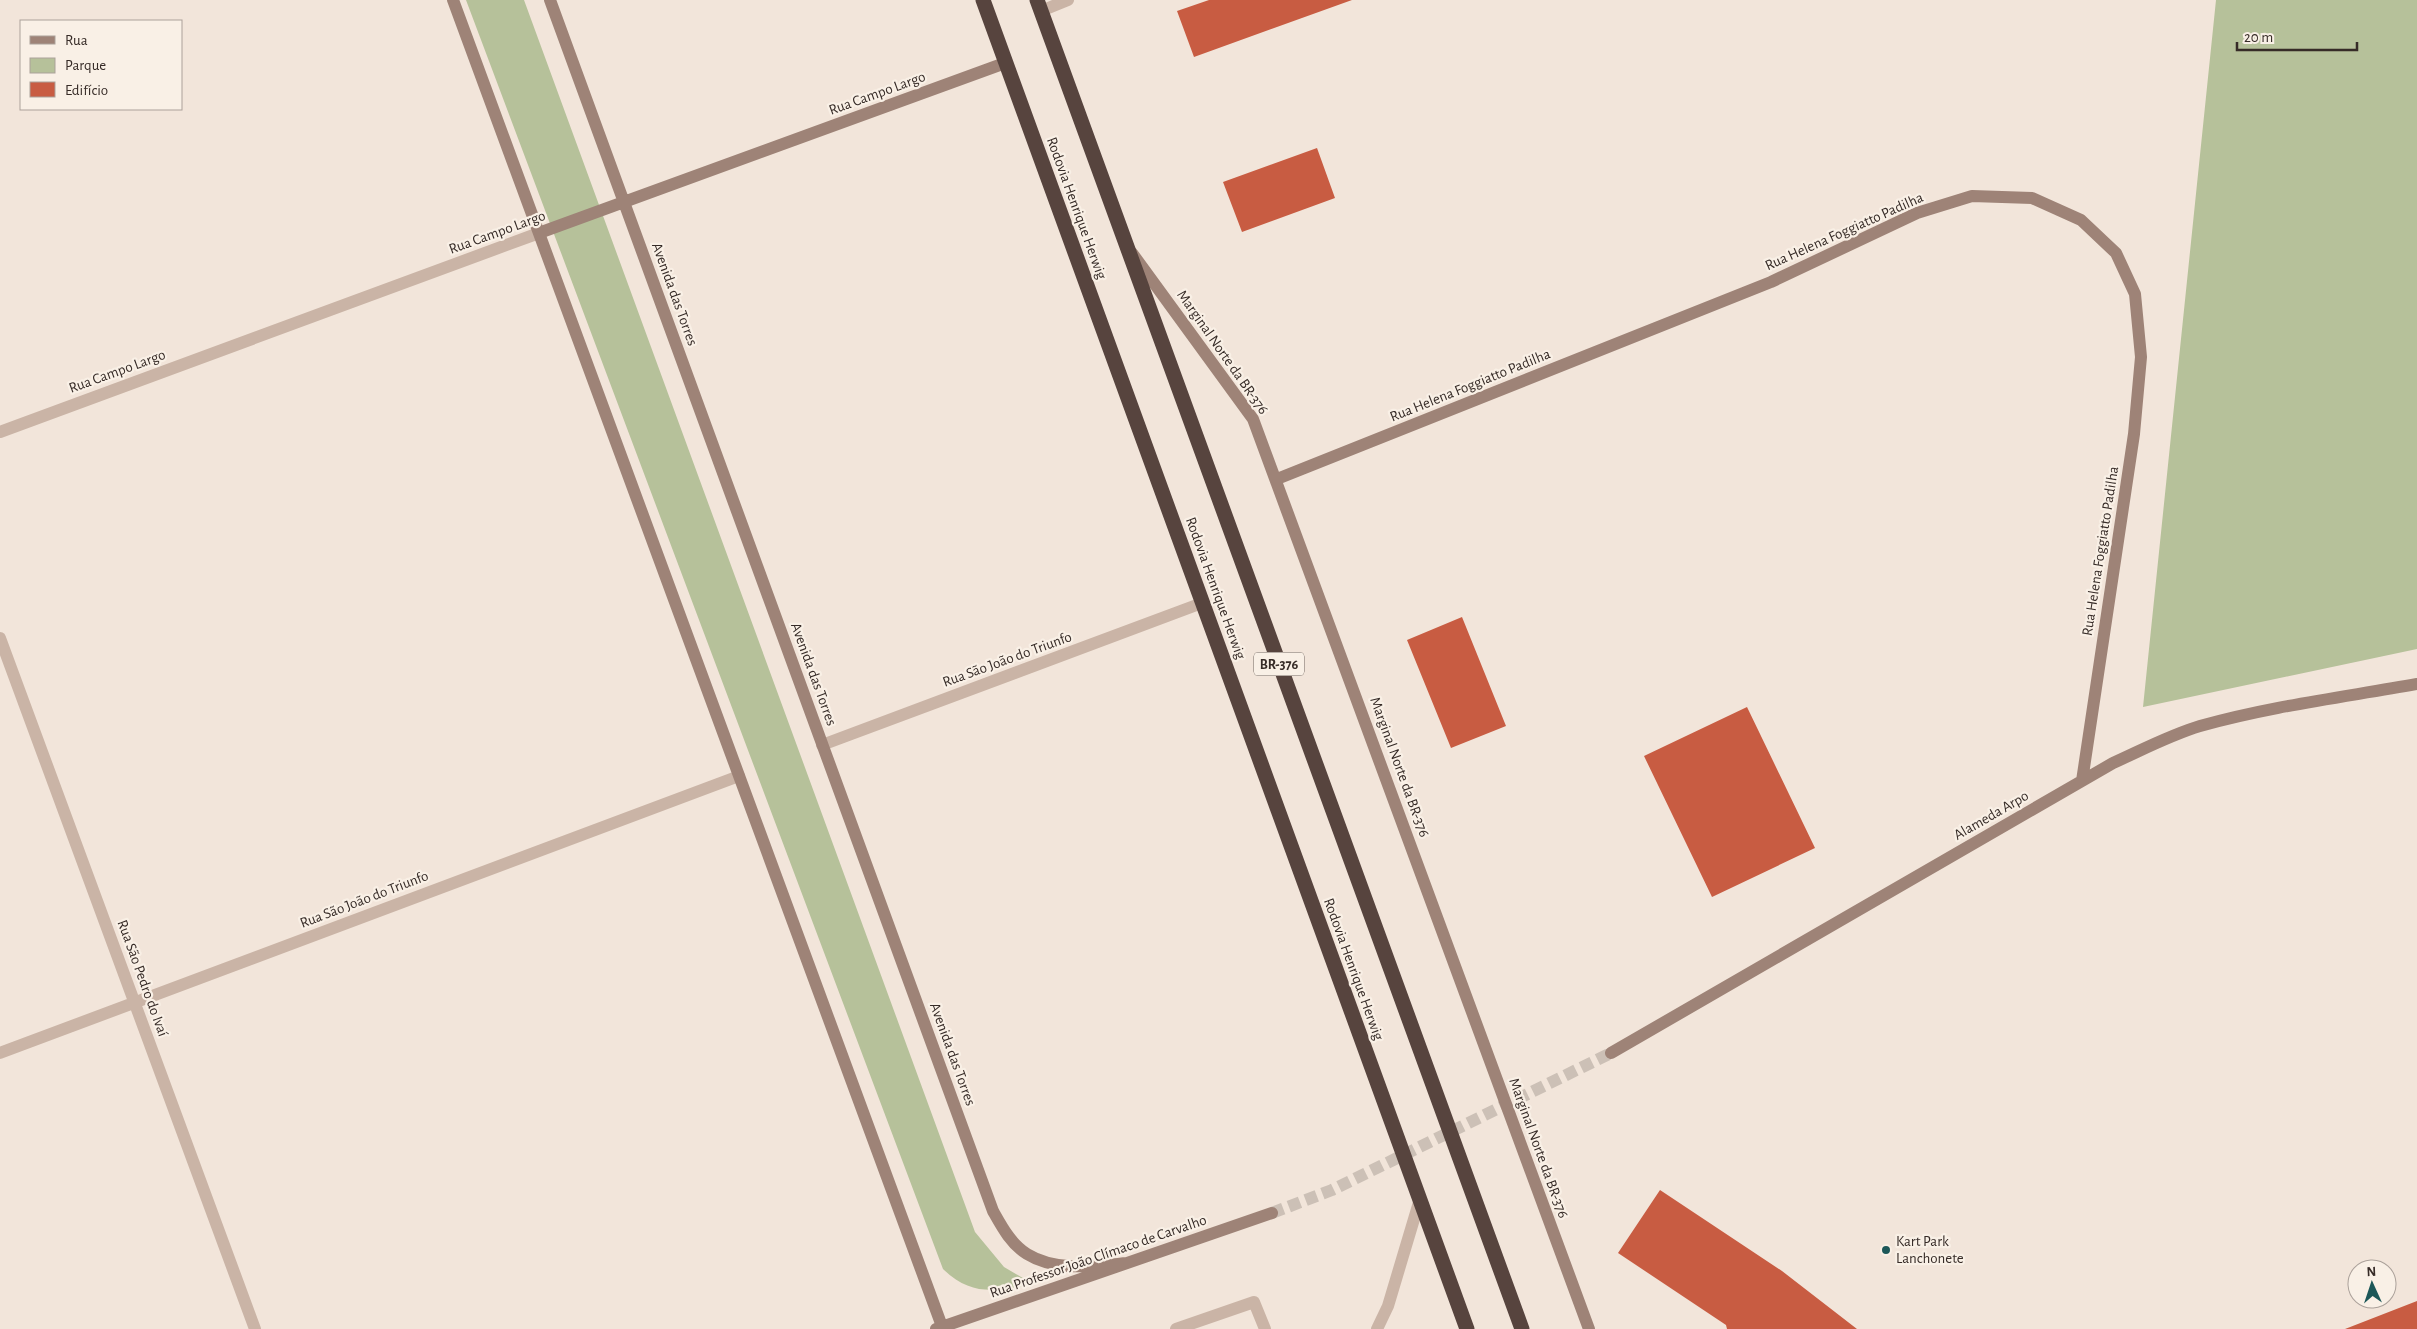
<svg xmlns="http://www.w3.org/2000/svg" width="2417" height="1329" font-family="'Alegreya Sans',sans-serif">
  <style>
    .green { fill: #b6c19a }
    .building { fill: #c85c42 }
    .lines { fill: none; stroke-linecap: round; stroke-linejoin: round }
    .secondary-tunnel { stroke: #ccc0b6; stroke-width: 12; stroke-dasharray: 12 6; stroke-linecap: butt }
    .lane { stroke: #cab4a6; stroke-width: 12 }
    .street { stroke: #cab4a6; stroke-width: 12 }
    .secondary { stroke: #9e8377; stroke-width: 12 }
    .highway { stroke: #57443e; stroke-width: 15 }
    .poi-dot { fill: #1c5758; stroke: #f9f0e6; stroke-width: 2 }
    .labels { text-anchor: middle; stroke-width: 4.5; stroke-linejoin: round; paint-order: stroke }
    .shield { fill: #f9f0e6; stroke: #706660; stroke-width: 1 }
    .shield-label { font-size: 14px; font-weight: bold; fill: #362b27 }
    .street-label { font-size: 15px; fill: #362b27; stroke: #f9f0e6 }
    .poi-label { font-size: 15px; fill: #362b27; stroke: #f9f0e6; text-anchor: start }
  </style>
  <rect width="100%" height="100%" fill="#f2e5da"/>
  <path class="green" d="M466,0H524L975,1232L1004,1267L1033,1284C996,1291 972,1297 943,1269Z
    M2216,0H2417V649L2143,707Z"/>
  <path class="building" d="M1209,0H1352L1194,57L1177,11Z
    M1317,148L1335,198L1242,232L1223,182Z
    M1462,617L1506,726L1451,748L1407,640Z
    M1747,707L1815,848L1712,897L1644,756Z
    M1660,1190L1782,1271L1857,1329H1727L1726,1325L1618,1253Z
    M2417,1301V1329H2345Z"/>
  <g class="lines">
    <path class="secondary-tunnel" d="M1272,1213L1332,1190L1611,1053"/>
    <path class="lane" d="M1041,11L1068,0
      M1176,1329L1254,1302L1265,1329
      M1377,1329L1388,1306L1420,1199"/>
    <path class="street" d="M0,432L539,233
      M0,638L255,1329
      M822,745L1202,603
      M0,1053L739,776"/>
    <path class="secondary" d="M453,0L943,1329
      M550,0L993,1211C1002,1227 1011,1244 1027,1254C1056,1272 1095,1266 1127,1263
      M539,233L1005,63
      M1132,253L1253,419L1589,1329
      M1277,479L1771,282L1917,213L1972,196L2032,198L2081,220L2116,253L2135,294L2141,357L2134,434L2082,781
      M1611,1053L2113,763C2142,750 2170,735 2200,726C2271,706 2345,697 2417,684
      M936,1329L1272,1213"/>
    <path class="highway" d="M983,0L1467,1329
      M1037,0L1522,1329"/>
  </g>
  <circle class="poi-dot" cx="1886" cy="1250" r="5"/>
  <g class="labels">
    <rect class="shield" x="1254" y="652.5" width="50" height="23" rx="4"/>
    <g class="shield-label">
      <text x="1279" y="669">BR-376</text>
    </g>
    <g class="street-label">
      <text transform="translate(877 93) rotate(-20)" y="5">Rua Campo Largo</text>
      <text transform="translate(1077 208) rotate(70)" y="5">Rodovia Henrique Herwig</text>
      <text transform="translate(1844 231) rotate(-24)" y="5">Rua Helena Foggiatto Padilha</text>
      <text transform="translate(497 232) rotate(-20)" y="5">Rua Campo Largo</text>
      <text transform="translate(675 294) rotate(70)" y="5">Avenida das Torres</text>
      <text transform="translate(1223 352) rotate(55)" y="5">Marginal Norte da BR-376</text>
      <text transform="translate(117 371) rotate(-20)" y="5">Rua Campo Largo</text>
      <text transform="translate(1470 385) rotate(-22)" y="5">Rua Helena Foggiatto Padilha</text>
      <text transform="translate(2100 551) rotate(-81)" y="5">Rua Helena Foggiatto Padilha</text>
      <text transform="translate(1216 588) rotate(70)" y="5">Rodovia Henrique Herwig</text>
      <text transform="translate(1007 659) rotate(-20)" y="5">Rua São João do Triunfo</text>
      <text transform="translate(814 674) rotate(70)" y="5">Avenida das Torres</text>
      <text transform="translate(1400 767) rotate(70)" y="5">Marginal Norte da BR-376</text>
      <text transform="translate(1991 815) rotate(-30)" y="5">Alameda Arpo</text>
      <text transform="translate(364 899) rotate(-21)" y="5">Rua São João do Triunfo</text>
      <text transform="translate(1354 969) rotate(70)" y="5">Rodovia Henrique Herwig</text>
      <text transform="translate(143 978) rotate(70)" y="5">Rua São Pedro do Ivaí</text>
      <text transform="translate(953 1054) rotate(70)" y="5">Avenida das Torres</text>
      <text transform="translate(1539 1148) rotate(70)" y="5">Marginal Norte da BR-376</text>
      <text transform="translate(1098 1256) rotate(-19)" y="5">Rua Professor João Clímaco de Carvalho</text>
    </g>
    <g class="poi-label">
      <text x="1896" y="1246">Kart Park<tspan x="1896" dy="17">Lanchonete</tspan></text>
    </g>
  </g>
  <rect x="20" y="20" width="162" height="90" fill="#f9f0e6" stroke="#aba19a"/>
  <rect x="30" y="36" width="25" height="8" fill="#9e8377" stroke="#aba19a"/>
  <text x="65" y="45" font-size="15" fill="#362b27">Rua</text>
  <rect x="30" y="58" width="25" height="15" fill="#b6c19a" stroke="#aba19a"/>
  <text x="65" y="70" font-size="15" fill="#362b27">Parque</text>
  <rect x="30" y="82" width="25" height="15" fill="#c85c42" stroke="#aba19a"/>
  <text x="65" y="95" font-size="15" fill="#362b27">Edifício</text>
  <g transform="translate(2372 1284) rotate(357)"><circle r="24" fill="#f9f0e6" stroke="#aba19a"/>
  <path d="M0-4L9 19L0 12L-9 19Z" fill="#1c5758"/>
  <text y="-8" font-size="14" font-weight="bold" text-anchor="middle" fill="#362b27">N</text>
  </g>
  <path d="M2237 42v8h120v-8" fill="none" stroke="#362b27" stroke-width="2.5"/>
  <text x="2244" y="42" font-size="15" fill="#362b27" stroke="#f9f0e6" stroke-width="4" paint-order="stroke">20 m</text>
</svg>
